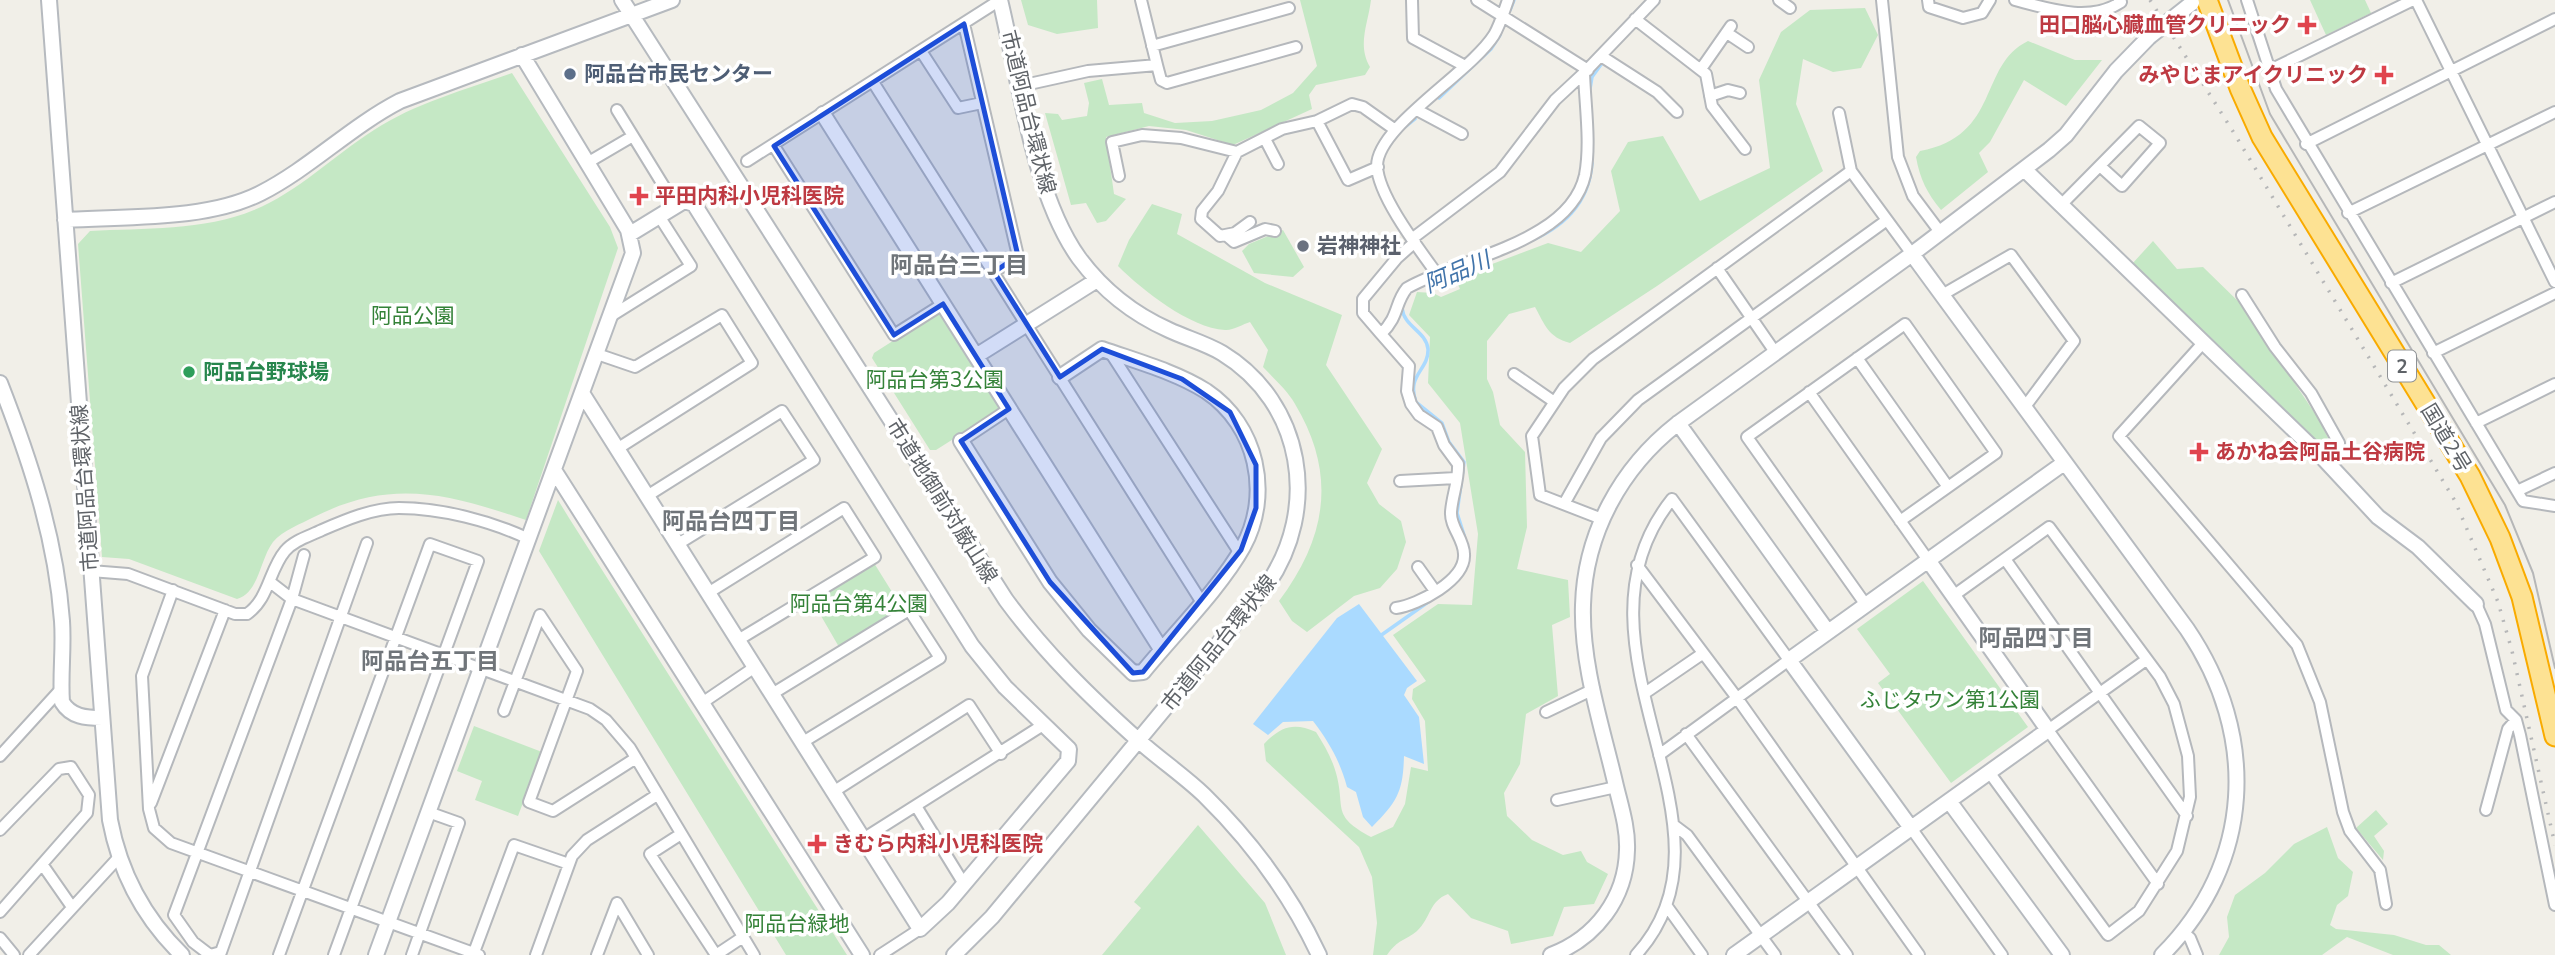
<svg xmlns="http://www.w3.org/2000/svg" width="2555" height="955" font-family="'Nunito Sans','Noto Sans JP',sans-serif">
  <style>
    .green { fill: #c5e8c5 }
    .water { fill: #aadaff }
    .lines { fill: none; stroke-linecap: round; stroke-linejoin: round }
    .stream { stroke: #aadaff; stroke-width: 3.5 }
    .street-casing { stroke: #b5b8bc; stroke-width: 14 }
    .secondary-casing { stroke: #b6babf; stroke-width: 18 }
    .highway-casing { stroke: #f9ab00; stroke-width: 23 }
    .street { stroke: #fff; stroke-width: 10 }
    .secondary { stroke: #fff; stroke-width: 14 }
    .highway { stroke: #fde293; stroke-width: 19 }
    .tram { stroke: #b6b7b8; stroke-width: 2 }
    .rail { stroke: #b6b7b8; stroke-width: 3.5; stroke-dasharray: 2 9; stroke-linecap: butt }
    .secondary-bridge-casing { stroke: #b6babf; stroke-width: 18; stroke-linecap: butt }
    .secondary-bridge { stroke: #fff; stroke-width: 14 }
    .marked { fill: #1d4ed8; fill-opacity: 0.2; stroke: #1d4ed8; stroke-width: 5; stroke-linejoin: round }
    .health-dot { fill: #e0444e; stroke: #fff; stroke-width: 2.5 }
    .service-dot { fill: #5c6f8a; stroke: #fff; stroke-width: 2.5 }
    .worship-dot { fill: #6b7280; stroke: #fff; stroke-width: 2.5 }
    .leisure-dot { fill: #2e9e5b; stroke: #fff; stroke-width: 2.5 }
    .labels { text-anchor: middle; stroke-width: 7; stroke-linejoin: round; paint-order: stroke }
    .shield { fill: #fff; stroke: #8f9295; stroke-width: 2 }
    .shield-label { font-size: 19px; font-weight: bold; fill: #5f6368 }
    .health-label { font-size: 21px; font-weight: bold; fill: #be3a42; stroke: #fff; text-anchor: start }
    .service-label { font-size: 21px; font-weight: bold; fill: #4e5e75; stroke: #fff; text-anchor: start }
    .street-label { font-size: 21px; fill: #5f6368; stroke: #fff }
    .worship-label { font-size: 21px; font-weight: bold; fill: #5b616d; stroke: #fff; text-anchor: start }
    .park-label { font-size: 21px; fill: #348238; stroke: #fff }
    .leisure-label { font-size: 21px; font-weight: bold; fill: #27864d; stroke: #fff; text-anchor: start }
    .neighbourhood-label { font-size: 23px; font-weight: bold; fill: #70757a; stroke: #fff }
    .water-label { font-size: 23px; font-style: italic; fill: #4174aa; stroke: #fff }
  </style>
  <rect width="100%" height="100%" fill="#f1efe8"/>
  <path class="green" d="M1021,0H1097L1098,28L1057,34L1028,25Z
    M1300,0H1371C1368,24 1357,45 1370,67L1365,75L1316,85L1309,95L1312,109L1233,145L1186,130L1149,126L1106,137L1114,194L1126,199L1106,221L1097,223L1086,203L1071,205L1045,113L1058,114L1062,120L1087,116L1089,103L1084,83L1102,79L1109,105L1142,103L1144,113L1175,123L1212,121L1261,110L1293,93L1317,66Z
    M2310,0H2365L2371,13L2326,35Z
    M1865,8L1878,35L1861,68L1833,72L1803,59L1796,104L1823,171L1657,286L1570,343C1548,337 1545,325 1535,307L1509,314L1487,341V379L1493,392L1500,425L1525,452L1527,527L1517,569L1568,580L1570,617L1552,625L1558,696L1526,714L1520,764L1504,793L1507,816L1532,840L1563,855L1581,851L1587,862L1608,874L1594,904L1564,907L1553,936L1511,944L1508,931L1471,918L1448,894C1429,901 1431,918 1417,931C1405,941 1398,939 1387,955H1373L1377,923L1372,877L1359,847L1266,761L1264,744C1281,726 1294,722 1316,732C1324,745 1332,758 1336,773C1346,808 1330,815 1371,837L1393,827L1405,804L1411,767L1428,771L1425,721L1412,699L1413,689L1426,681L1393,635L1438,604L1472,605L1478,534L1460,423L1428,383L1430,337L1409,315L1417,292L1433,293L1441,297L1460,289L1455,278L1548,243L1581,252L1620,211L1611,171L1628,142L1663,136L1700,201L1770,168L1759,80L1781,32L1810,10Z
    M2028,41L2075,60H2102L2066,106L2024,80L1990,142L1979,153L1988,172L1941,210C1927,193 1920,179 1916,157L1920,151C2001,136 1978,65 2028,41Z
    M512,73L610,227L618,248L526,520C448,494 392,478 314,517C301,524 283,530 273,542C260,559 259,593 237,599L129,559L102,557L78,244L90,231C143,228 204,231 254,210C298,192 333,156 374,130C415,103 465,90 512,73Z
    M1152,204L1182,214L1177,234L1265,283L1342,315L1326,365L1382,449L1367,483L1379,504L1401,521L1406,542L1397,569L1380,588L1354,596L1307,632L1292,621L1279,601C1327,537 1337,474 1295,404C1287,390 1273,378 1263,367L1268,350L1250,322C1243,324 1232,331 1225,330C1190,328 1142,290 1118,266L1129,240Z
    M1283,230L1304,267L1293,277L1254,273L1242,251L1249,244Z
    M2153,241L2177,269L2203,267L2243,306L2318,418L2328,438L2322,449L2132,264Z
    M938,312L942,313L1000,405L999,410L936,450H930L872,358L874,353Z
    M558,500L569,518L847,955H786L539,551Z
    M874,563L902,608L839,647L813,602Z
    M1923,581L2028,727L1951,783L1878,683L1890,674L1857,629Z
    M474,726L542,752L518,816L475,800L482,781L457,771Z
    M2376,810L2388,824L2374,836L2384,851L2383,860L2356,828Z
    M1198,825L1265,903L1286,955H1102L1141,908L1134,902Z
    M2327,827L2338,858L2353,872L2348,896L2337,905L2330,925L2336,929L2394,935L2426,945H2439L2451,955H2393L2347,937L2322,955H2219L2229,937L2227,917L2235,895L2265,873L2294,844Z"/>
  <path class="water" d="M1359,604L1417,681L1407,688L1404,695L1419,717L1424,764L1404,756C1403,791 1398,801 1372,827L1363,817L1356,792L1347,787C1340,761 1329,742 1313,721L1283,722L1268,735L1253,724L1337,618Z"/>
  <g class="lines">
    <path class="stream" d="M1510,10L1514,0
      M1590,89L1592,77L1605,59
      M1439,98L1491,49L1500,35
      M1405,127L1415,119
      M1526,243C1562,228 1589,205 1592,163
      M1402,308C1404,327 1426,331 1428,349C1429,370 1406,375 1416,402L1442,423L1449,442L1464,462L1457,513L1464,535
      M1380,636L1431,600"/>
    <g class="street-casing">
      <path id="street" d="M1412,0L1413,38L1465,66
        M1477,0L1588,70
        M1779,0L1790,8
        M1882,0L1898,157L1913,196L1940,232
        M1928,0L1929,7L1963,18L1982,13L1990,0
        M2015,0C2049,9 2090,23 2121,2L2119,0
        M2247,0L2276,89L2517,491L2523,501L2555,506
        M2416,0L2555,282
        M1635,19L1706,74L1712,106L1745,149
        M964,24L1018,256L994,272
        M1727,33L1748,47
        M1152,46L1289,8
        M921,51L958,108L982,103
        M1601,56L1657,92L1677,112
        M1157,65L1161,80L1167,83L1296,47
        M1701,69L1731,26
        M2268,71L2413,0
        M873,82L1201,601
        M1020,86L1088,71L1157,65L1141,0
        M1710,96L1728,90L1740,93
        M1417,110L1462,134
        M1839,113L1851,171L1912,254
        M1317,121L1348,180L1378,167
        M633,136L676,206
        M1265,139L1278,164
        M2306,144L2555,19
        M774,146L894,335L943,304
        M747,161L1000,0
        M587,163L633,136L617,110
        M1119,176L1112,142L1142,135L1181,138L1237,152
        M2060,206L2139,126L2160,143L2122,186L2100,166
        M2348,213L2555,112
        M1250,222L1235,233L1220,236L1201,219L1202,211L1218,191L1237,152L1282,129L1317,121L1352,104L1363,107L1394,129
        M1227,236L1234,242L1265,229L1275,231
        M1413,238L1500,172L1555,100L1584,73
        M1717,268L1775,352
        M1437,274C1419,249 1378,196 1377,166C1377,126 1470,73 1494,35C1500,25 1504,11 1508,0
        M2391,283L2555,202
        M1942,295L2011,255L2074,341L2024,408
        M2242,295L2275,347L2311,393L2339,443L2335,453L2324,459
        M611,316L691,266L659,216
        M1381,334L1363,313V299L1397,258L1415,242
        M2203,343L2119,436L2297,645L2320,702L2343,812L2350,831L2380,870L2386,904
        M1110,352L1239,552
        M2433,353L2555,293
        M597,354L635,367L722,315L752,363L617,449
        M1857,358L1948,487
        M1514,374L1553,401
        M1809,392L1928,560
        M2476,423L2555,384
        M961,441L1009,409
        M1400,481L1456,478
        M2517,491L2555,473
        M647,496L782,411L814,460L678,544
        M1564,504L1601,438L1638,400L1887,220
        M1602,519L1540,495L1532,436L1564,388L1593,359L1851,171
        M304,555L292,599L174,915L193,942L210,955L221,952L367,543
        M2005,559L2187,816
        M1637,565L1737,698L1919,955
        M1418,567L1435,591
        M91,571L128,574L235,614H247C269,599 269,570 285,551C294,540 310,536 322,530C345,520 373,508 399,508C441,508 491,521 529,539
        M270,582L292,599L590,709L606,720L630,748L754,955
        M173,590L142,676L149,809L154,828L171,843L479,955
        M708,593L844,508L875,557L738,640
        M1953,596L2049,527L2160,677L2174,704L2188,756L2190,797L2177,851L2139,911L2108,935L1989,772
        M2476,604L2485,624L2506,710L2516,720L2520,735L2555,905
        M1866,605L1747,437L1905,324L1996,453L1900,521
        M1396,608C1418,605 1466,580 1464,554C1464,539 1450,527 1451,512C1452,496 1459,480 1458,464L1444,445L1437,427L1419,415L1411,404L1407,391L1409,366L1381,334C1400,315 1394,304 1407,288C1461,257 1570,243 1585,175C1591,143 1585,105 1584,73L1654,0
        M540,615L577,671L529,802L553,811L636,758
        M2146,660L2048,730L2158,884
        M1645,693L1702,654
        M772,694L909,610L940,658L803,742
        M702,703L755,667
        M504,711L540,615
        M1546,712L1594,689
        M1686,734L1847,955
        M0,756L61,689
        M833,792L969,705L1001,754
        M1557,800L1616,787
        M151,803L225,610
        M916,806L964,884
        M2486,810L2508,729L2516,720
        M1675,826L1687,835L1775,955
        M1911,828L2002,955
        M0,830L59,769L71,767L89,795L87,813L0,912
        M681,834L650,854L716,955
        M863,839L1043,725
        M42,864L72,907
        M617,903L648,955
        M1666,905L1702,955
        M2183,932L2190,938L2197,955
        M0,938L14,955
        M29,955L119,857
        M279,955L430,544L478,561L334,955
        M412,955L459,823L428,812
        M473,955L514,845L569,864
        M536,955L572,856L587,840L657,795
        M597,955L617,903
        M716,955L743,937
        M880,955L920,929
        M1636,955C1754,827 1554,646 1672,499L1789,660L1659,755"/>
    </g>
    <g class="secondary-casing">
      <path id="secondary" d="M49,0L110,820C120,873 144,918 182,955
        M622,0L1006,600C1045,653 1090,697 1138,740C1159,759 1183,775 1204,795C1251,841 1291,895 1319,955
        M823,114L1161,649
        M2024,169L2324,459L2378,517L2418,547L2476,604
        M65,220C125,216 206,221 261,193C310,168 350,127 400,101L672,0
        M1912,254L2187,629C2259,735 2254,863 2162,955
        M976,356L1097,280
        M0,383C30,460 56,538 62,621C64,648 60,675 62,702C71,717 86,718 102,718
        M582,393L920,929L948,903L1068,761L1069,749L1005,687L972,646L694,204L684,201L630,234
        M1678,423L1828,632
        M961,441L1050,582L1089,630L1133,673L1143,672C1173,635 1221,587 1243,547C1272,494 1257,425 1206,391C1176,372 1136,361 1102,349L1060,377
        M554,470L862,955
        M1949,801L2062,955
        M1911,828L1789,660L2064,463
        M376,955L633,253L628,230L522,55
        M954,955L992,917L1267,585C1320,509 1304,403 1222,353C1205,343 1186,338 1169,330C1133,314 1102,289 1079,258C1033,194 1019,78 1000,0
        M1551,955C1596,938 1626,898 1627,850C1628,827 1620,804 1615,782C1602,726 1581,664 1583,605C1585,533 1621,468 1677,424L1912,254L2049,150L2066,135L2116,71L2149,37
        M1734,955L2048,730L1928,560"/>
    </g>
    <g class="highway-casing">
      <path id="highway" d="M2207,0L2240,88L2262,137L2470,476L2500,538L2522,597L2555,736"/>
    </g>
    <use href="#street" class="street"/>
    <use href="#secondary" class="secondary"/>
    <use href="#highway" class="highway"/>
    <path class="tram" d="M2228,0L2270,114L2505,505L2533,573L2555,668"/>
    <path class="rail" d="M2150,0L2234,133L2455,501L2498,602L2512,651L2555,845"/>
    <g class="secondary-bridge-casing">
      <path id="secondary-bridge" d="M2149,37L2192,3"/>
    </g>
    <use href="#secondary-bridge" class="secondary-bridge"/>
  </g>
  <path class="marked" d="M964,24L1018,256L994,272L1060,377L1102,349L1182,379L1230,412L1256,465V508L1241,550L1143,672L1133,673L1050,582L961,441L1009,409L943,304L894,335L774,146Z"/>
  <g class="health-dot">
    <path d="M2303.5 14.5h7v7h7v7h-7v7h-7v-7h-7v-7h7z"/>
    <path d="M2380.5 64.5h7v7h7v7h-7v7h-7v-7h-7v-7h7z"/>
    <path d="M635.5 185.5h7v7h7v7h-7v7h-7v-7h-7v-7h7z"/>
    <path d="M2195.5 441.5h7v7h7v7h-7v7h-7v-7h-7v-7h7z"/>
    <path d="M813.5 833.5h7v7h7v7h-7v7h-7v-7h-7v-7h7z"/>
  </g>
  <circle class="service-dot" cx="570" cy="74" r="7"/>
  <circle class="worship-dot" cx="1303" cy="246" r="7"/>
  <circle class="leisure-dot" cx="189" cy="372" r="7"/>
  <g class="labels">
    <rect class="shield" x="2388" y="350.5" width="28" height="31" rx="5"/>
    <g class="shield-label">
      <text x="2402" y="373">2</text>
    </g>
    <g class="health-label">
      <text x="2291" y="32" text-anchor="end">田口脳心臓血管クリニック</text>
      <text x="2368" y="82" text-anchor="end">みやじまアイクリニック</text>
      <text x="655" y="203">平田内科小児科医院</text>
      <text x="2215" y="459">あかね会阿品土谷病院</text>
      <text x="833" y="851">きむら内科小児科医院</text>
    </g>
    <g class="service-label">
      <text x="584" y="81">阿品台市民センター</text>
    </g>
    <g class="street-label">
      <text transform="translate(1028 112) rotate(76)" y="7">市道阿品台環状線</text>
      <text transform="translate(2446 438) rotate(59)" y="7">国道2号</text>
      <text transform="translate(85 488) rotate(-94)" y="7">市道阿品台環状線</text>
      <text transform="translate(942 501) rotate(58)" y="7">市道地御前対厳山線</text>
      <text transform="translate(1219 643) rotate(-51)" y="7">市道阿品台環状線</text>
    </g>
    <g class="worship-label">
      <text x="1317" y="253">岩神神社</text>
    </g>
    <g class="park-label">
      <text x="413" y="323">阿品公園</text>
      <text x="935" y="387">阿品台第3公園</text>
      <text x="859" y="611">阿品台第4公園</text>
      <text x="1950" y="707">ふじタウン第1公園</text>
      <text x="797" y="931">阿品台緑地</text>
    </g>
    <g class="leisure-label">
      <text x="203" y="379">阿品台野球場</text>
    </g>
    <g class="neighbourhood-label">
      <text x="959" y="273">阿品台三丁目</text>
      <text x="731" y="529">阿品台四丁目</text>
      <text x="2036" y="646">阿品四丁目</text>
      <text x="430" y="669">阿品台五丁目</text>
    </g>
    <g class="water-label">
      <text transform="translate(1457 272) rotate(-23)" y="8">阿品川</text>
    </g>
  </g>
</svg>
